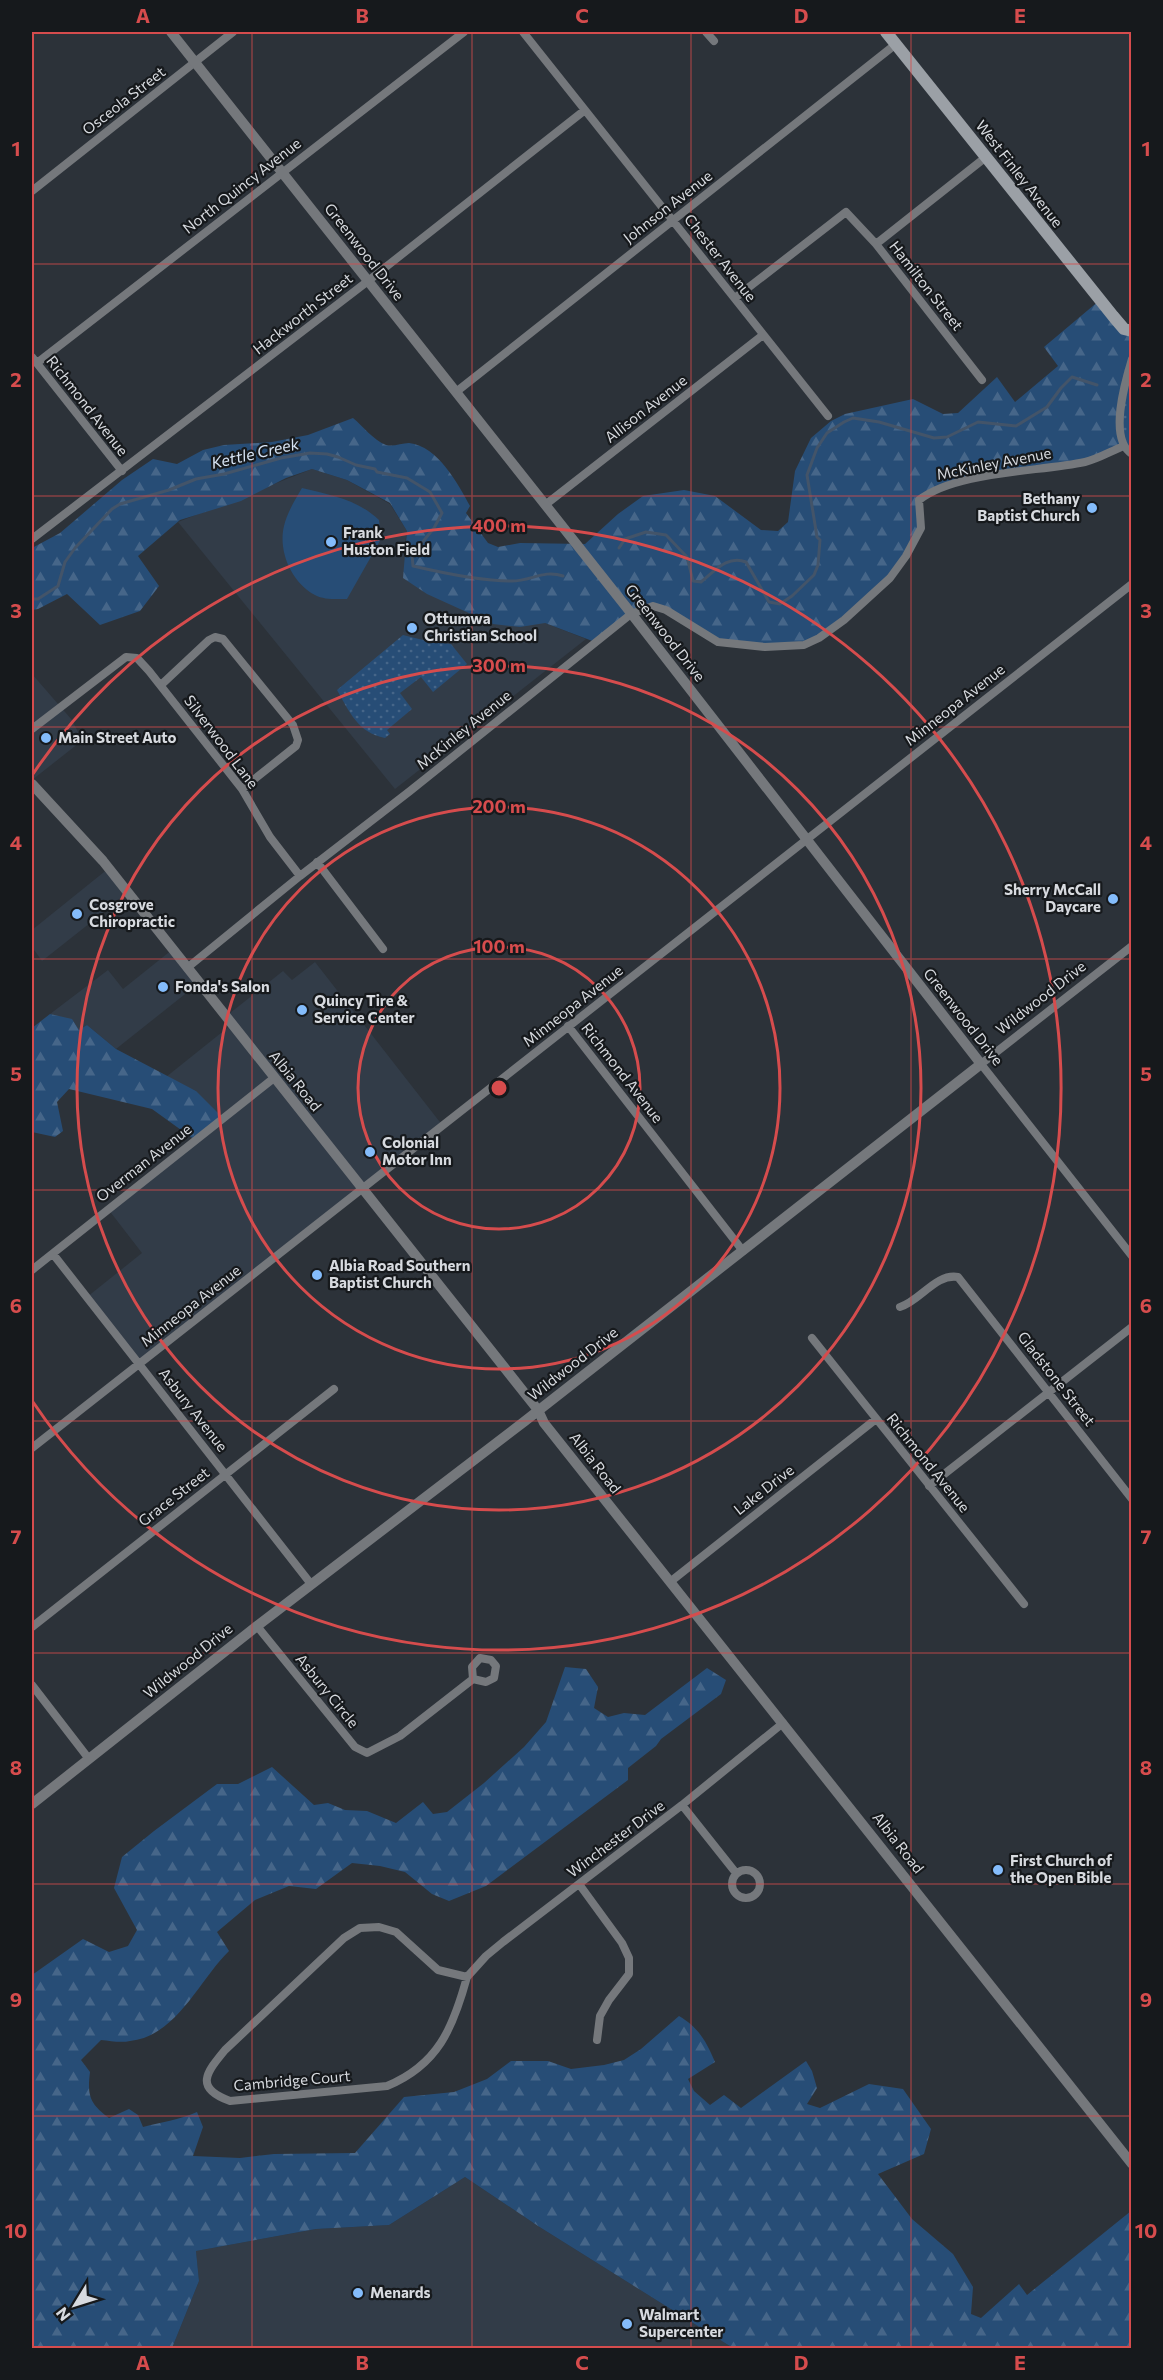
<svg xmlns="http://www.w3.org/2000/svg" width="1163" height="2380" font-family="Commissioner,sans-serif">
  <style>
    .built { fill: #323c48 }
    .forest { fill: url(#forest-firs) }
    .park { fill: url(#park-dots) }
    .pitch { fill: #274d76 }
    .lines { fill: none; stroke-linecap: round; stroke-linejoin: round }
    .stream { stroke: #435469; stroke-width: 3 }
    .minor { stroke: #75787c; stroke-width: 8 }
    .tertiary { stroke: #75787c; stroke-width: 10 }
    .secondary { stroke: #9ba0a6; stroke-width: 12 }
    .grid { fill: none; stroke: #d64c4d; stroke-width: 1.5; stroke-opacity: 0.55 }
    .ring { fill: none; stroke: #d64c4d; stroke-width: 3 }
    .poi-dot { fill: #84bcfb; stroke: #16191c; stroke-width: 2 }
    .labels { text-anchor: middle; stroke-width: 4.5; stroke-linejoin: round; paint-order: stroke }
    .street-label { font-size: 15px; fill: #d7dadf; stroke: #16191c }
    .poi-label { font-size: 15px; font-weight: bold; fill: #d7dadf; stroke: #16191c; text-anchor: start }
    .water-label { font-size: 16px; font-style: italic; fill: #d7e4f4; stroke: #16191c }
    .centre { fill: #d64c4d; stroke: #16191c; stroke-width: 3 }
    .ring-label { font-size: 18px; text-anchor: middle; font-weight: bold; fill: #d64c4d; stroke: #16191c; stroke-width: 4.5; stroke-linejoin: round; paint-order: stroke }
    .neatline { fill: none; stroke: #d64c4d; stroke-width: 2 }
    .grid-label { font-size: 20px; text-anchor: middle; font-weight: bold; fill: #d64c4d }
  </style>
  <defs>
    <pattern id="forest-firs" width="22" height="20" patternUnits="userSpaceOnUse" patternTransform="scale(1.5)"><rect width="22" height="20" fill="#274d76"/><path d="M5 1l3.5 6h-7zM16 11l3.5 6h-7z" fill="#466689"/></pattern>
    <pattern id="park-dots" width="8" height="8" patternUnits="userSpaceOnUse" patternTransform="scale(1.5)"><rect width="8" height="8" fill="#274d76"/><path d="M2 2h.1M6 6h.1" fill="none" stroke="#466689" stroke-width="1.8" stroke-linecap="round"/></pattern>
  </defs>
  <rect width="100%" height="100%" fill="#2c3239"/>
  <path class="built" d="M312,469L347,480L390,504L407,531L404,551L545,623L586,639L395,789L178,522Z
    M32,674L72,720L78,732L79,743L32,780Z
    M109,868L128,893L42,961L32,947V930Z
    M173,949L199,983L116,1049L87,1025L79,1031L50,1014L108,970L123,989Z
    M315,962L443,1126L140,1363L87,1297L142,1253L108,1209L192,1145L196,1091L166,1077L231,1025L225,1017L283,971L292,980Z
    M465,2177L538,2226L733,2348H172L199,2281L196,2251L316,2229L389,2225Z"/>
  <path class="forest" d="M1100,300L1131,331V454L1125,450L1088,461L958,482L919,500L921,528L906,556L868,600L804,645L718,642L666,610L644,608L595,642L545,623L520,627L493,624L427,594L403,578L407,531L390,503L347,480L312,469L286,478L241,501L180,520L138,556L159,586L140,611L100,625L67,594L38,609L32,610V548L60,533L122,480L153,459L177,464L203,450L224,445L272,442L308,435L353,418C363,426 373,440 386,445C393,447 402,443 409,443C438,446 458,484 470,506L466,513L488,543L498,547L520,543L585,544L618,514L643,496L684,490L715,496L761,530L778,531L788,522L795,471L811,438L831,421L845,414L913,399L943,414L958,413L997,377L1015,402L1058,366L1044,347Z
    M50,1014L72,1019L79,1030L87,1025L116,1049L196,1091L223,1118L195,1140L152,1109L69,1089L57,1102L63,1131L55,1137L32,1132V1028Z
    M565,1667L586,1669L598,1687L594,1708L608,1717L624,1713L645,1715L707,1668L726,1680L721,1694L661,1739L656,1746L628,1768V1780L486,1886L449,1901L432,1894L405,1872L380,1866L352,1863L316,1889L289,1886L255,1900L217,1932L229,1951C199,1980 177,2036 130,2041C121,2043 111,2041 101,2040L81,2060L90,2072C87,2096 90,2104 109,2118L129,2109L138,2115L143,2127C161,2122 179,2120 197,2112L203,2127L193,2156L240,2158L274,2154L355,2153L404,2097L454,2092L487,2079L511,2061H548L571,2069L604,2065L624,2060L641,2049L679,2016C699,2028 706,2041 715,2062L688,2079L694,2091L710,2105L724,2095L741,2108L806,2061L812,2071L817,2088L807,2104L820,2108L869,2084L903,2089L931,2129L924,2154L878,2174L912,2219L953,2254L973,2287L971,2314L981,2318L1019,2284L1027,2295L1131,2211V2348H733L538,2226L465,2177L389,2225L316,2229L196,2251L199,2281L172,2348H32V1975L83,1939L109,1952L128,1946L137,1930L114,1888L122,1857L154,1831L217,1784H238L272,1767L314,1805L328,1803L345,1810L367,1811L396,1823L423,1802L433,1814L447,1812L484,1783L524,1747L546,1722Z"/>
  <path class="park" d="M1131,359V454L1120,422Z
    M403,635L431,642L451,644L467,664L433,692L421,677L400,693L412,709L387,730L390,734L385,738C358,733 349,711 337,690Z"/>
  <path class="pitch" d="M302,488C330,495 357,499 379,520L381,539L347,599C336,599 324,600 315,595C291,582 278,551 284,526C287,513 295,500 302,488Z"/>
  <g class="lines">
    <path class="stream" d="M619,548L625,539L646,532L666,535L687,557L693,581L701,582C715,571 727,555 746,562L769,602L780,604L792,596L814,575L818,565L820,540L817,537L807,475L817,448L827,433L844,422L853,418L879,422L934,438L947,437L978,422L1016,426L1047,407L1061,388L1072,377L1097,385
      M32,599H38L58,586L65,562L75,548L112,509L120,504L169,490L196,479L224,474L281,458L310,453L327,454L338,457L356,465L375,469L377,472L407,478L430,492L442,513L434,528L412,555L413,566C443,573 480,581 510,581C530,582 543,569 563,576"/>
    <path class="minor" d="M523,32L828,416
      M706,32L714,41
      M32,191L233,32
      M876,244L986,157
      M735,298L846,212L876,244L982,380
      M32,357L122,471
      M1132,359C1125,382 1108,439 1132,454
      M37,363L464,32
      M456,392L896,44
      M545,505L763,335
      M32,539L368,281L585,110
      M161,685L209,640L215,637L223,639L293,725L298,740L296,746L242,789
      M32,729L126,657L137,658L149,671L242,789L270,837L300,876
      M317,862L383,949
      M1132,946L981,1064L1132,1256
      M187,968L300,876L410,791L631,614L653,606L666,610L718,642L765,647L804,645L819,638L844,620L890,578L906,556L921,528L919,500C956,471 1038,472 1085,462C1098,459 1111,451 1124,446
      M568,1026L743,1251
      M53,1254L311,1584
      M32,1270L274,1078
      M900,1307C920,1301 936,1273 958,1277L1132,1499
      M812,1338L1024,1604
      M32,1448L1132,584
      M929,1486L1132,1327
      M670,1582L876,1419
      M257,1626L355,1747L367,1753L400,1736L473,1679
      M32,1627L334,1389
      M480,1658L491,1660L496,1666L494,1678L486,1682L473,1679L472,1667Z
      M32,1685L89,1759
      M682,1805L736,1873
      M732 1884a14 14 0 1 1 28 0a14 14 0 1 1-28 0Z
      M579,1884L622,1943L629,1958V1974L609,2000L600,2016L597,2040
      M379,1927L396,1932L438,1970L467,1977C453,2028 438,2065 387,2086L230,2101C194,2088 206,2073 225,2050L344,1938L360,1928Z
      M467,1977L486,1956L503,1942L682,1805L783,1723"/>
    <path class="tertiary" d="M32,784L103,861L538,1410L544,1423L1132,2164
      M32,1804L257,1626L525,1421L981,1064L627,608L171,32"/>
    <path class="secondary" d="M886,32L1113,316L1124,329L1132,331"/>
  </g>
  <path class="grid" d="M252,32V2348M472,32V2348M691,32V2348M911,32V2348M32,264H1132M32,496H1132M32,727H1132M32,959H1132M32,1190H1132M32,1421H1132M32,1653H1132M32,1884H1132M32,2116H1132"/>
  <g class="ring">
    <circle cx="499" cy="1088" r="141"/>
    <circle cx="499" cy="1088" r="281"/>
    <circle cx="499" cy="1088" r="422"/>
    <path d="M33 774A562 562 0 1 1 33 1402"/>
  </g>
  <g class="poi-dot">
    <circle cx="1092" cy="508" r="6"/>
    <circle cx="331" cy="542" r="6"/>
    <circle cx="412" cy="628" r="6"/>
    <circle cx="46" cy="738" r="6"/>
    <circle cx="1113" cy="899" r="6"/>
    <circle cx="77" cy="914" r="6"/>
    <circle cx="163" cy="987" r="6"/>
    <circle cx="302" cy="1010" r="6"/>
    <circle cx="370" cy="1152" r="6"/>
    <circle cx="317" cy="1275" r="6"/>
    <circle cx="998" cy="1870" r="6"/>
    <circle cx="358" cy="2293" r="6"/>
    <circle cx="627" cy="2324" r="6"/>
  </g>
  <g class="labels">
    <g class="street-label">
      <text transform="translate(124 101) rotate(-38)" y="5">Osceola Street</text>
      <text transform="translate(1019 174) rotate(52)" y="5">West Finley Avenue</text>
      <text transform="translate(242 186) rotate(-38)" y="5">North Quincy Avenue</text>
      <text transform="translate(668 207) rotate(-38)" y="5">Johnson Avenue</text>
      <text transform="translate(364 252) rotate(52)" y="5">Greenwood Drive</text>
      <text transform="translate(720 258) rotate(52)" y="5">Chester Avenue</text>
      <text transform="translate(926 286) rotate(52)" y="5">Hamilton Street</text>
      <text transform="translate(303 314) rotate(-38)" y="5">Hackworth Street</text>
      <text transform="translate(87 406) rotate(52)" y="5">Richmond Avenue</text>
      <text transform="translate(646 409) rotate(-38)" y="5">Allison Avenue</text>
      <text transform="translate(994 464) rotate(-11)" y="5">McKinley Avenue</text>
      <text transform="translate(665 633) rotate(52)" y="5">Greenwood Drive</text>
      <text transform="translate(955 705) rotate(-38)" y="5">Minneopa Avenue</text>
      <text transform="translate(464 730) rotate(-39)" y="5">McKinley Avenue</text>
      <text transform="translate(221 742) rotate(53)" y="5">Silverwood Lane</text>
      <text transform="translate(1041 998) rotate(-38)" y="5">Wildwood Drive</text>
      <text transform="translate(573 1006) rotate(-38)" y="5">Minneopa Avenue</text>
      <text transform="translate(963 1017) rotate(52)" y="5">Greenwood Drive</text>
      <text transform="translate(622 1073) rotate(52)" y="5">Richmond Avenue</text>
      <text transform="translate(295 1081) rotate(51)" y="5">Albia Road</text>
      <text transform="translate(144 1163) rotate(-38)" y="5">Overman Avenue</text>
      <text transform="translate(191 1306) rotate(-38)" y="5">Minneopa Avenue</text>
      <text transform="translate(573 1364) rotate(-38)" y="5">Wildwood Drive</text>
      <text transform="translate(1056 1379) rotate(52)" y="5">Gladstone Street</text>
      <text transform="translate(193 1410) rotate(52)" y="5">Asbury Avenue</text>
      <text transform="translate(595 1463) rotate(52)" y="5">Albia Road</text>
      <text transform="translate(928 1463) rotate(51)" y="5">Richmond Avenue</text>
      <text transform="translate(764 1490) rotate(-38)" y="5">Lake Drive</text>
      <text transform="translate(174 1497) rotate(-38)" y="5">Grace Street</text>
      <text transform="translate(188 1661) rotate(-39)" y="5">Wildwood Drive</text>
      <text transform="translate(327 1691) rotate(51)" y="5">Asbury Circle</text>
      <text transform="translate(616 1839) rotate(-37)" y="5">Winchester Drive</text>
      <text transform="translate(898 1843) rotate(52)" y="5">Albia Road</text>
      <text transform="translate(292 2081) rotate(-5)" y="5">Cambridge Court</text>
    </g>
    <g class="poi-label">
      <text x="1080" y="504" text-anchor="end">Bethany<tspan x="1080" dy="17">Baptist Church</tspan></text>
      <text x="343" y="538">Frank<tspan x="343" dy="17">Huston Field</tspan></text>
      <text x="424" y="624">Ottumwa<tspan x="424" dy="17">Christian School</tspan></text>
      <text x="58" y="743">Main Street Auto</text>
      <text x="1101" y="895" text-anchor="end">Sherry McCall<tspan x="1101" dy="17">Daycare</tspan></text>
      <text x="89" y="910">Cosgrove<tspan x="89" dy="17">Chiropractic</tspan></text>
      <text x="175" y="992">Fonda's Salon</text>
      <text x="314" y="1006">Quincy Tire &amp;<tspan x="314" dy="17">Service Center</tspan></text>
      <text x="382" y="1148">Colonial<tspan x="382" dy="17">Motor Inn</tspan></text>
      <text x="329" y="1271">Albia Road Southern<tspan x="329" dy="17">Baptist Church</tspan></text>
      <text x="1010" y="1866">First Church of<tspan x="1010" dy="17">the Open Bible</tspan></text>
      <text x="370" y="2298">Menards</text>
      <text x="639" y="2320">Walmart<tspan x="639" dy="17">Supercenter</tspan></text>
    </g>
    <g class="water-label">
      <text transform="translate(255 453) rotate(-13)" y="6">Kettle Creek</text>
    </g>
  </g>
  <circle cx="499" cy="1088" r="9" class="centre"/>
  <g class="ring-label">
    <text x="499" y="532">400 m</text>
    <text x="499" y="672">300 m</text>
    <text x="499" y="813">200 m</text>
    <text x="499" y="953">100 m</text>
  </g>
  <rect width="1163" height="2380" fill="none" stroke="#16191c" stroke-width="66"/>
  <g transform="translate(75 2305) rotate(232)" stroke="#16191c" stroke-width="4.5" paint-order="stroke">
  <path d="M0-4.5L10 22L0 15L-10 22Z" fill="#d7dadf"/>
  <text y="-9" font-size="16" font-weight="bold" text-anchor="middle" fill="#d7dadf">N</text>
  </g>
  <rect x="33" y="33" width="1097" height="2314" class="neatline"/>
  <g class="grid-label">
    <text x="143" y="23">A</text>
    <text x="362" y="23">B</text>
    <text x="582" y="23">C</text>
    <text x="801" y="23">D</text>
    <text x="1020" y="23">E</text>
    <text x="16" y="156">1</text>
    <text x="1146" y="156">1</text>
    <text x="16" y="387">2</text>
    <text x="1146" y="387">2</text>
    <text x="16" y="618">3</text>
    <text x="1146" y="618">3</text>
    <text x="16" y="850">4</text>
    <text x="1146" y="850">4</text>
    <text x="16" y="1081">5</text>
    <text x="1146" y="1081">5</text>
    <text x="16" y="1313">6</text>
    <text x="1146" y="1313">6</text>
    <text x="16" y="1544">7</text>
    <text x="1146" y="1544">7</text>
    <text x="16" y="1775">8</text>
    <text x="1146" y="1775">8</text>
    <text x="16" y="2007">9</text>
    <text x="1146" y="2007">9</text>
    <text x="16" y="2238">10</text>
    <text x="1146" y="2238">10</text>
    <text x="143" y="2370">A</text>
    <text x="362" y="2370">B</text>
    <text x="582" y="2370">C</text>
    <text x="801" y="2370">D</text>
    <text x="1020" y="2370">E</text>
  </g>
</svg>
